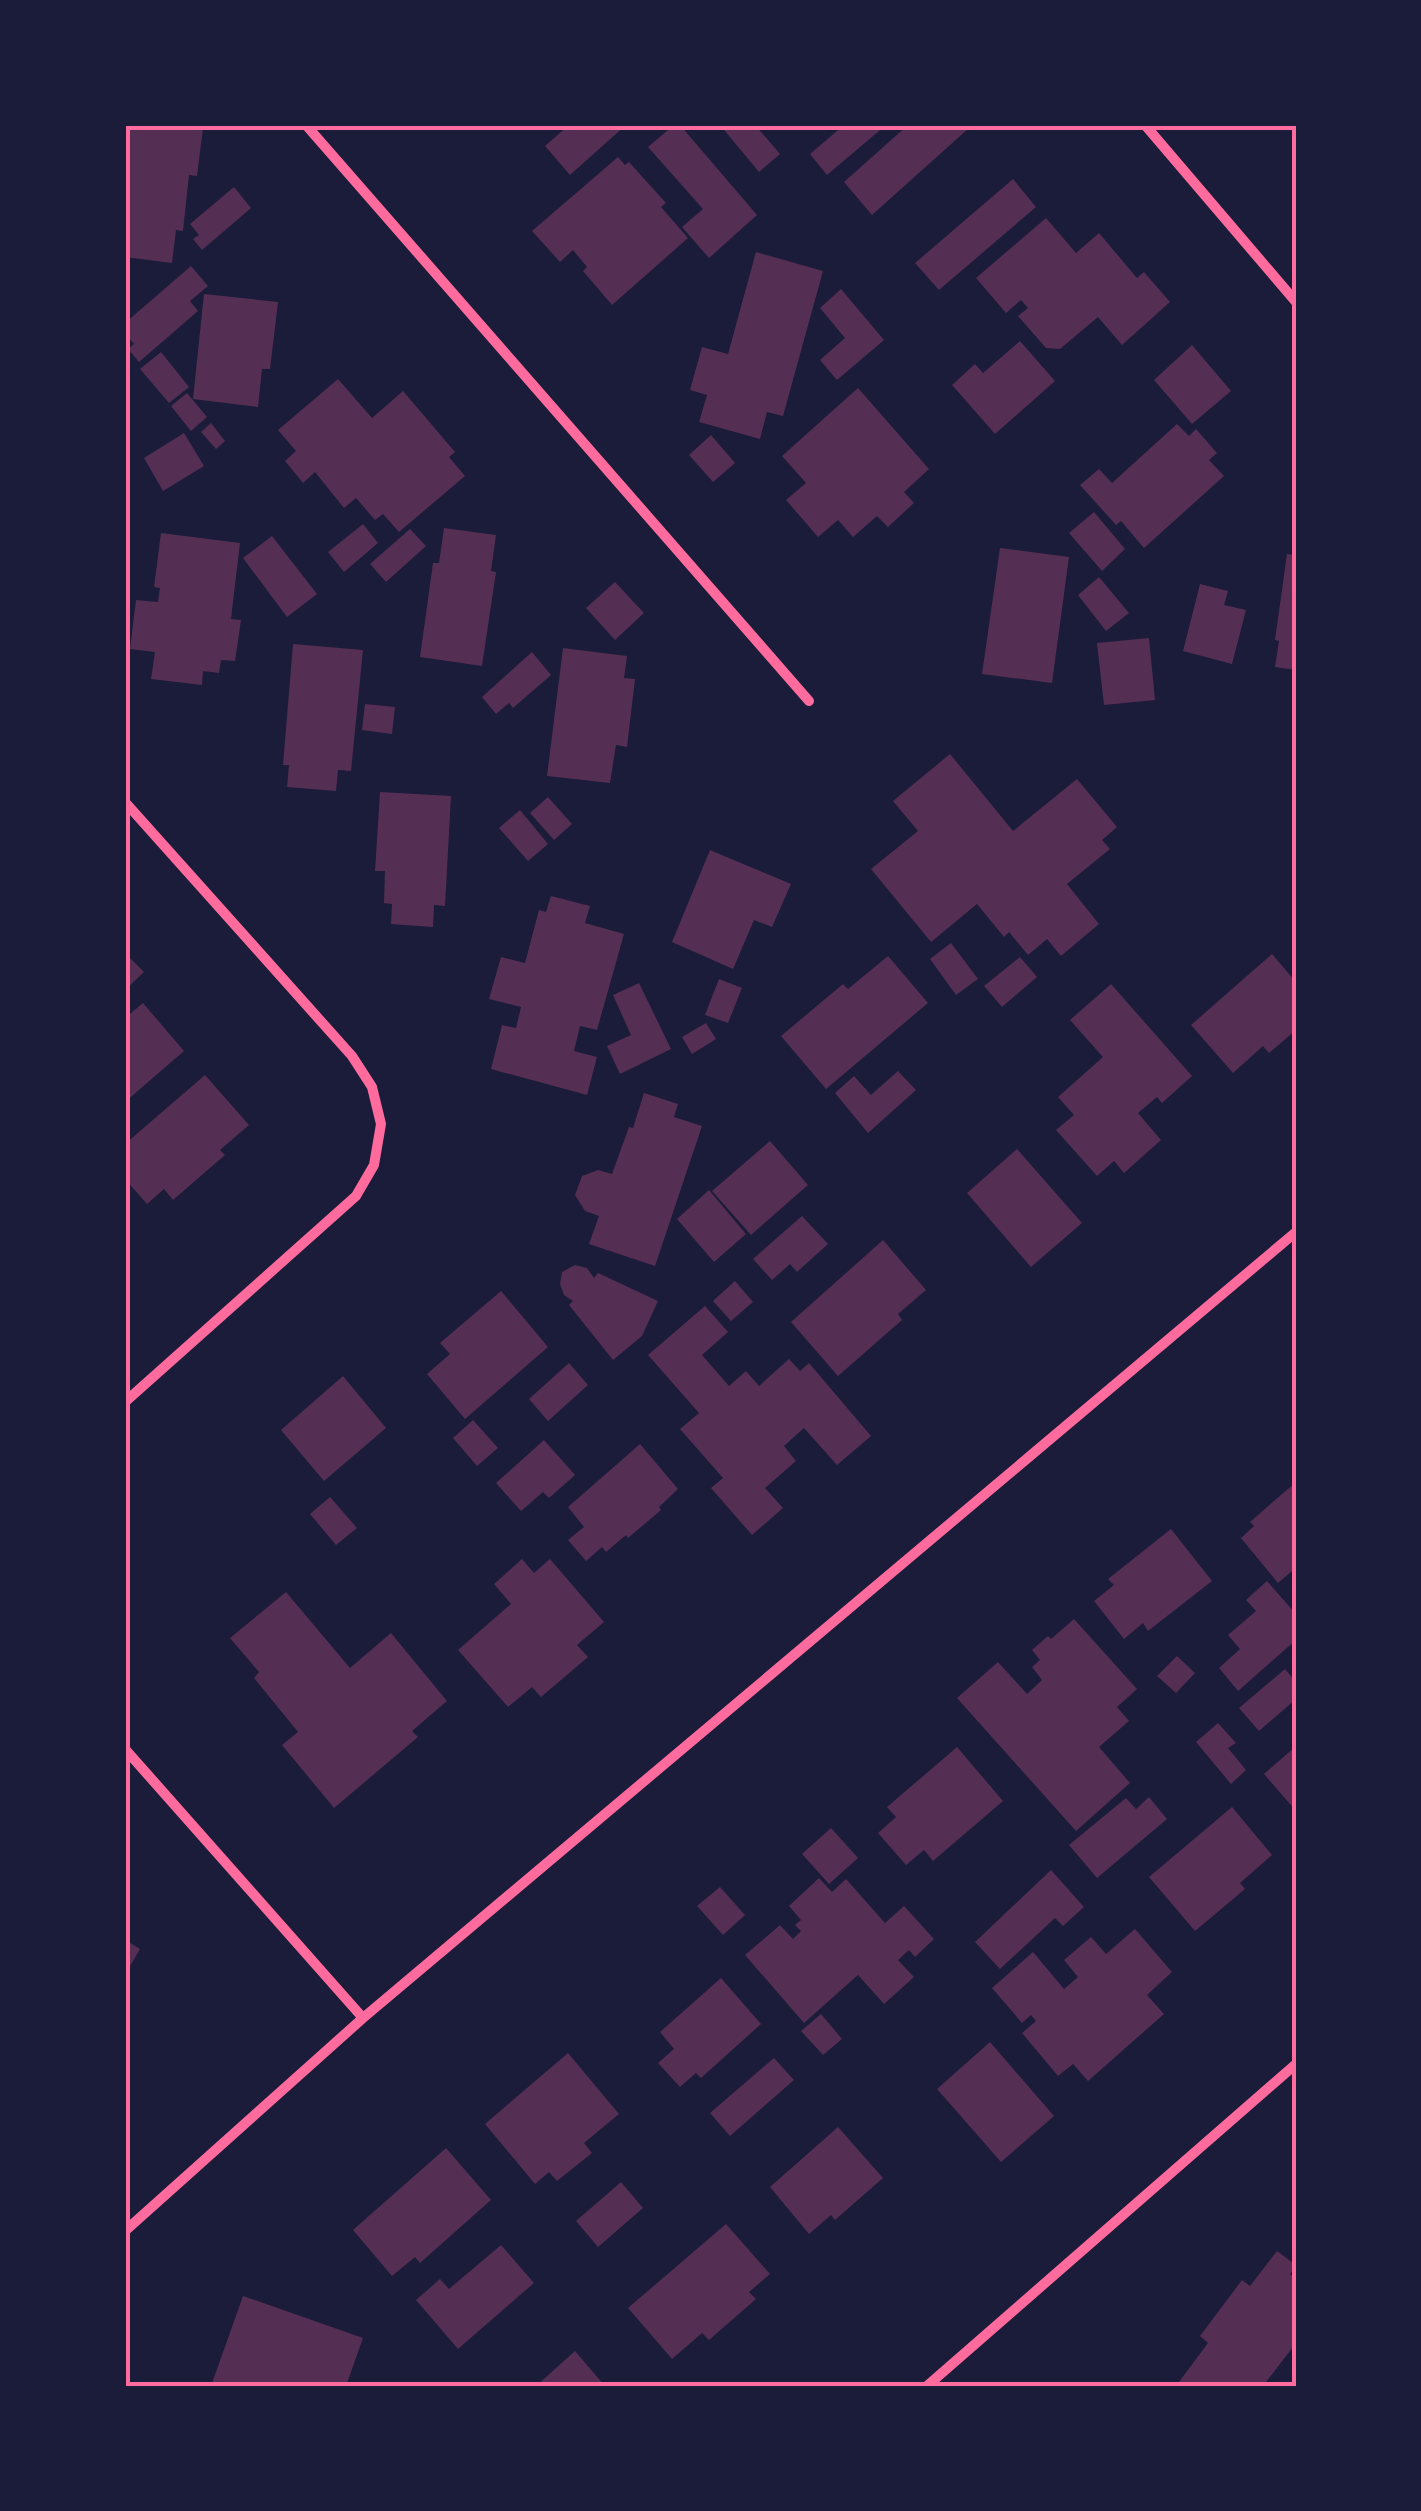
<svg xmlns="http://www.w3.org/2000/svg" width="1421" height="2511" font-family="'Roboto Serif',serif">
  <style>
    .building { fill: #542f53 }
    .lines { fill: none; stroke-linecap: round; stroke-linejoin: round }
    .minor { stroke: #ff6b9d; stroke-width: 10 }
    .neatline { fill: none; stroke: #ff6b9d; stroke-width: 4 }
  </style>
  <rect width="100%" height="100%" fill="#1b1b3a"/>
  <path class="building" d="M129,125H177L203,128L197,176L189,175L183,231L176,230L172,263L125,257V159Z
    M569,125H626L570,175L545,146Z
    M674,125H680L757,215L709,258L682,227L703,209L648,147Z
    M720,125H755L780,154L759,172Z
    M844,125H886L827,175L810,154Z
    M908,125H967L969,128L872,215L844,182Z
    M618,157L625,165L629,162L666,203L661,207L688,238L612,305L583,271L587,267L573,250L560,262L532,231Z
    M1013,179L1036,207L939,290L915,263Z
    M234,187L251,208L202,250L193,239L199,235L190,224Z
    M1046,218L1076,253L1099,233L1137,278L1144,272L1170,302L1122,345L1098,317L1060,349L1046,348L1018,316L1028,308L1021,300L1006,313L976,278Z
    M756,252L823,271L783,416L767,412L760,439L699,422L707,395L690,390L702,347L728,354Z
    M191,266L208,286L190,301L198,311L139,362L128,349L134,344L125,334V323Z
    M841,289L884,340L837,380L820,360L845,338L820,308Z
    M204,294L278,302L270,369H262L258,407L193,399Z
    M1020,341L1055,381L995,434L952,385L975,364L983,373Z
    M1192,345L1231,391L1192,424L1154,380Z
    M161,352L189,387L169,403L140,369Z
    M338,379L372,418L403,391L455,452L449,457L465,476L399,532L383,514L375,520L356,498L344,508L315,472L303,483L285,461L296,451L278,430Z
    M858,388L929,469L904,492L914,503L888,527L877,516L853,537L838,520L818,537L786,500L806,483L782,456Z
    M187,393L207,417L191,431L171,406Z
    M211,423L225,441L216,449L201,432Z
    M1177,424L1189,436L1196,429L1217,453L1209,460L1224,476L1144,548L1121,521L1116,525L1080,485L1099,469L1112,483Z
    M184,433L204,466L163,491L144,458Z
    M711,435L735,463L713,482L689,455Z
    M1094,512L1125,549L1102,571L1069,533Z
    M363,524L378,543L344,572L328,552Z
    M444,528L496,535L491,571L496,572L482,666L420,657L433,563H439Z
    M410,529L426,546L386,582L370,564Z
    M161,533L240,543L231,619L241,620L235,661L221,660L219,673L203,671L202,685L151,679L155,652L130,649L136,600L158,602L160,588L154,587Z
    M272,536L317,594L287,617L243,558Z
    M1000,548L1069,557L1052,683L982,674Z
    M1287,554L1296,555V670L1275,667L1279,641L1275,640Z
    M1099,577L1129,613L1106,631L1078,595Z
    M615,582L644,613L615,640L586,608Z
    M1200,584L1228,591L1224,605L1246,610L1232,664L1183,651Z
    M1149,638L1155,700L1104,705L1097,643Z
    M293,644L363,650L351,771L338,770L336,791L287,787L289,765H283Z
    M563,648L627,656L624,678L635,679L627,747L616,745L610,783L547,776Z
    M532,652L551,675L513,708L509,703L496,714L482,697Z
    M365,704L395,707L392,734L362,730Z
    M950,754L1013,831L1077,779L1117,827L1102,840L1110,849L1067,884L1099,924L1061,956L1047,939L1028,955L1009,932L1004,937L977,904L931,942L871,869L918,831L893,801Z
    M380,792L451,796L445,906L434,905L433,927L391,924L392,904L384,903L385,871H375Z
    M548,797L572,824L554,840L530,813Z
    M520,810L548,844L528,861L499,828Z
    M710,850L791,884L772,927L754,920L733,969L672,942Z
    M551,896L590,906L585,923L624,934L597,1030L580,1026L574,1051L597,1057L587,1095L491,1069L502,1025L516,1028L521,1007L489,999L501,957L525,963L539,910L546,912Z
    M951,943L978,979L956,995L930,959Z
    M125,953L144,972L125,990Z
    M1272,954L1296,982V1030L1269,1053L1263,1046L1233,1073L1191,1025Z
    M888,956L928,1003L826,1089L781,1036L843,984L848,989Z
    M1020,957L1037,977L1002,1007L984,986Z
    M719,979L742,988L728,1023L705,1015Z
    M639,983L671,1049L620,1074L607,1046L631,1035L613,995Z
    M1111,984L1192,1076L1162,1103L1157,1097L1138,1113L1161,1140L1124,1173L1114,1161L1097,1176L1056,1130L1074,1115L1058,1097L1103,1057L1070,1020Z
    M143,1003L184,1051L125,1102V1018Z
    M706,1023L716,1039L692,1054L682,1037Z
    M898,1071L916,1090L868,1133L835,1093L854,1076L871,1095Z
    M205,1075L249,1125L220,1150L225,1155L173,1200L164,1189L147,1204L125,1179V1152L129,1149L125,1144Z
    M644,1093L678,1104L674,1117L702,1126L655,1266L589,1244L599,1216L585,1211L575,1195L582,1176L598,1170L612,1174L629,1127L633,1128Z
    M770,1141L808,1185L751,1235L712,1191Z
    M1017,1149L1082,1223L1031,1267L967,1193Z
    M709,1190L746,1234L714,1262L677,1219Z
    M802,1216L828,1244L797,1272L790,1264L772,1280L753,1259Z
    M883,1240L926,1290L898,1314L902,1320L838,1376L791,1322Z
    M575,1265L587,1268L594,1278L598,1273L658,1301L642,1336L613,1360L569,1305L573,1301L564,1295L560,1284L562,1272Z
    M735,1281L753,1302L731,1321L713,1301Z
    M501,1291L548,1347L465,1419L427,1374L450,1354L440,1343Z
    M705,1306L728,1332L702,1355L729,1386L746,1371L759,1386L789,1359L800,1371L809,1363L871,1436L837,1465L804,1428L784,1446L796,1461L765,1488L783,1508L752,1535L711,1488L723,1478L680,1429L699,1413L648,1355Z
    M569,1363L588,1385L548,1421L529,1399Z
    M343,1376L386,1428L324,1481L281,1430Z
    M473,1420L498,1448L477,1466L453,1438Z
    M544,1440L575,1475L549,1498L543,1492L521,1511L496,1483Z
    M640,1444L678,1489L659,1507L661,1510L628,1538L626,1535L606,1552L602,1547L586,1561L568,1540L584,1527L568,1507Z
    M1296,1482V1577L1292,1571L1278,1583L1241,1538L1254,1526L1250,1522Z
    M330,1497L357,1528L336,1545L310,1514Z
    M1171,1529L1212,1581L1148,1631L1143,1623L1124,1639L1094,1601L1114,1585L1108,1579Z
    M522,1559L534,1573L550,1559L604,1622L577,1645L588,1657L541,1697L532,1687L508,1707L458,1650L511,1604L494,1584Z
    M1267,1581L1296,1614V1640L1238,1691L1219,1668L1240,1649L1228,1635L1256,1611L1246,1600Z
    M286,1592L350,1668L391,1633L447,1701L412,1731L418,1737L334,1808L282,1745L298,1732L254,1678L259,1672L230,1638Z
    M1074,1619L1137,1689L1117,1707L1129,1721L1099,1747L1130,1783L1076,1831L957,1698L998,1662L1027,1694L1042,1680L1032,1667L1040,1660L1032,1650L1048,1636L1051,1639Z
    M1177,1656L1195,1673L1176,1693L1157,1676Z
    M1285,1669L1296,1682V1699L1259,1731L1239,1708Z
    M1218,1723L1236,1743L1228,1748L1246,1770L1231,1784L1196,1742Z
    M1296,1746V1811L1264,1774Z
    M957,1747L1003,1801L933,1861L924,1850L906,1865L878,1833L896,1817L887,1807Z
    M1149,1797L1167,1819L1097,1878L1069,1845L1126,1798L1136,1809Z
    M1232,1807L1272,1855L1240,1883L1245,1889L1195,1931L1149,1877Z
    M831,1828L858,1858L829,1884L802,1854Z
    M1051,1870L1084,1907L1063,1926L1055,1918L1000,1969L975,1942Z
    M819,1878L832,1892L846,1879L885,1923L904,1906L934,1939L915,1957L909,1950L898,1960L914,1977L884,2004L858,1975L804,2023L745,1955L780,1925L793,1939L801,1931L795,1925L801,1920L789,1906Z
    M720,1887L745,1915L723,1935L697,1906Z
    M1135,1929L1172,1972L1147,1995L1164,2014L1088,2081L1073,2064L1058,2076L1022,2033L1036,2021L1031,2015L1022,2023L992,1988L1033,1952L1064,1989L1078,1977L1064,1960L1091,1937L1106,1954Z
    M125,1940L140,1949L125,1975Z
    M721,1978L761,2024L701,2078L696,2073L680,2087L658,2063L674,2049L660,2032Z
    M821,2014L842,2039L823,2055L801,2031Z
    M990,2042L1054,2116L1001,2162L937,2089Z
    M568,2053L619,2114L584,2143L592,2153L557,2181L549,2172L535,2184L485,2124Z
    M774,2058L794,2080L730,2136L710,2113Z
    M838,2127L883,2178L835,2220L831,2215L809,2234L770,2187Z
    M446,2148L491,2200L420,2263L415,2257L392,2276L353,2230Z
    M621,2182L643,2208L598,2247L576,2221Z
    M726,2224L770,2274L749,2292L756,2299L709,2340L702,2333L672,2359L628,2308Z
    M501,2245L534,2283L458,2349L416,2300L440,2279L449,2289Z
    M1277,2251L1296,2265L1290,2274L1296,2279V2343L1263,2386H1176L1208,2343L1200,2336L1242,2280L1250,2286Z
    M243,2296L363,2338L346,2386L313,2384L312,2386H211Z
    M575,2351L605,2386H536Z"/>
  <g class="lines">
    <path class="minor" d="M306,125L809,701
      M1145,125L1296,302
      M125,802L352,1056L372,1087L381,1124L374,1165L356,1196L125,1402
      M125,1749L363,2018
      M125,2231L363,2018L1296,1232
      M927,2386L1296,2064"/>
  </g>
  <rect width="1421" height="2511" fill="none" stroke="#1b1b3a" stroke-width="255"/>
  <rect x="128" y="128" width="1166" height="2256" class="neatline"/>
</svg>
